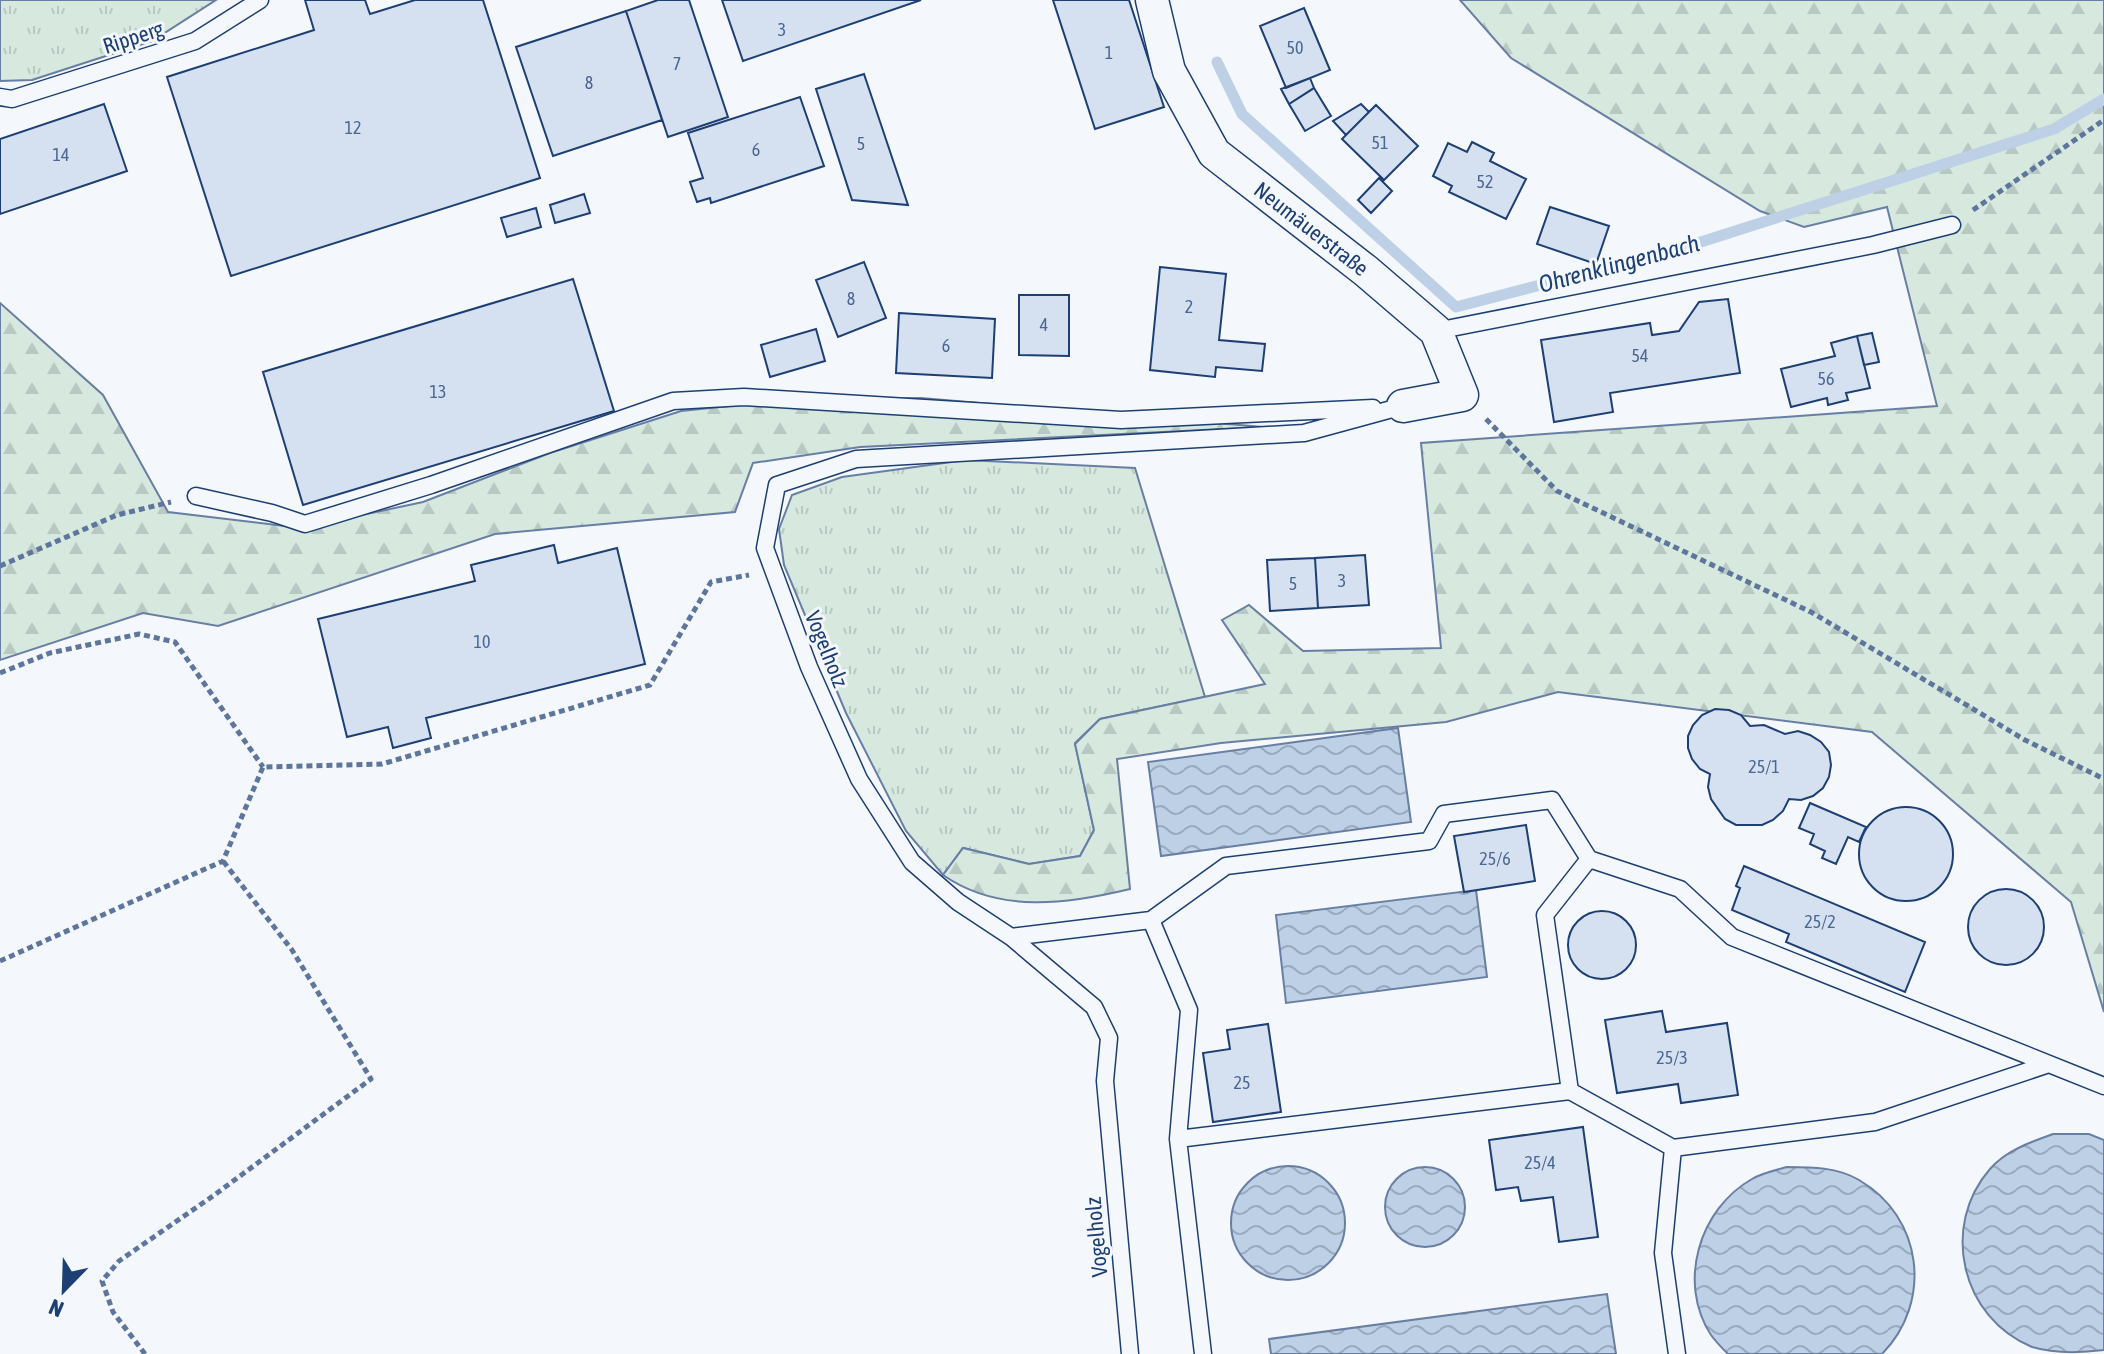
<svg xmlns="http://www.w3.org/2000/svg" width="2104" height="1354" font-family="'Asap Condensed',sans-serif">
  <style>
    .grass { fill: url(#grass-tufts); stroke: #687fa3; stroke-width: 2 }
    .forest { fill: url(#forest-firs); stroke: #687fa3; stroke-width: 2 }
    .water { fill: url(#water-waves); stroke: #687fa3; stroke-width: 2 }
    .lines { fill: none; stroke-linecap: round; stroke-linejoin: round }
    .stream { stroke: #bed0e5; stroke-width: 11 }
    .building { fill: #d5e0f0; stroke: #1d3f73; stroke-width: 2 }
    .lane-casing { stroke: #1d3f73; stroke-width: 19 }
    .street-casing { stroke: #1d3f73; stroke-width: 35 }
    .path { stroke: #5e769c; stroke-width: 5; stroke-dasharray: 6 4; stroke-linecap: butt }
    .lane { stroke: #f4f7fb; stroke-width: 16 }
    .street { stroke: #f4f7fb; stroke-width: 32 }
    .labels { text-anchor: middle; stroke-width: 6; stroke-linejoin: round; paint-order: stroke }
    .number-label { font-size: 18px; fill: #4b6792 }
    .street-label { font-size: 22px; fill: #1d3f73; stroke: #f4f7fb }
    .water-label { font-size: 24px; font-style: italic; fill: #1d3f73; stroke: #f4f7fb }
  </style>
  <defs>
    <pattern id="grass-tufts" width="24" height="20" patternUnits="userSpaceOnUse" patternTransform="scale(2)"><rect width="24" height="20" fill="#d7e8df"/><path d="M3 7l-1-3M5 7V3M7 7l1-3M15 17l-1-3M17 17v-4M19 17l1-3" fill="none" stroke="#b8c8c3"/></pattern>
    <pattern id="forest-firs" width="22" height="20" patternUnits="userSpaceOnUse" patternTransform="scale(2)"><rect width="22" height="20" fill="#d7e8df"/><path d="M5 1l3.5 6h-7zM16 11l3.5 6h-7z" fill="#b8c8c3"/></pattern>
    <pattern id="water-waves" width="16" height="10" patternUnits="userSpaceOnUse" patternTransform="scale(2)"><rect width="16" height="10" fill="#bed0e5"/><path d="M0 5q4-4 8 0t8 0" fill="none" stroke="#9aaabe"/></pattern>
  </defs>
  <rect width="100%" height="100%" fill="#f4f7fb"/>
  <path class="grass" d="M0,0H216L152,41L32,80L0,81Z
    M966,460L1135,468L1205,697L1100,719L1075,743L1094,830L1080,856L1029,864L963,848L943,875L906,831L846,713L784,565L779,529L792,495L842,477Z"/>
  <path class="forest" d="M1460,0H2104V1012L2071,902L1872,732L1558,692L1446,722L1221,743L1117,759L1130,889C1068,904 999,914 943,875L963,848L1029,864L1080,856L1094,830L1075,744L1100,719L1265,684L1222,620L1249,605L1303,651L1441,648L1421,443L1937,406L1887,207L1804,227L1760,211L1511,58Z
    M0,303L103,395L168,512L301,528L423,502L550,453L681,411L788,400L921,398L1263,427L860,447L753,463L735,512L495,534L218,626L143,613L0,660Z"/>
  <path class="water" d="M1398,728L1411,822L1161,856L1148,762Z
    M1476,890L1487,977L1286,1003L1276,915Z
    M2053,1134H2089L2104,1140V1350C2080,1353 2055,1354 2032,1347C1961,1318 1940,1226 1990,1169C2006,1150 2031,1142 2053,1134Z
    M1231 1223a57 57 0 1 1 114 0a57 57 0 1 1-114 0Z
    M1385 1207a40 40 0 1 1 80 0a40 40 0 1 1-80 0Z
    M1787,1167C1812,1167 1837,1167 1859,1180C1923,1217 1933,1302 1882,1354H1728C1722,1348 1716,1342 1711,1335C1677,1283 1699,1209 1752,1179C1762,1173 1776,1170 1787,1167Z
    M1607,1294L1616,1354H1271L1269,1339Z"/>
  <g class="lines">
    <path class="stream" d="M1217,62L1242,114L1456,307L1682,248L2054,129L2104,99"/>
  </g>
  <path class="building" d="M305,0H365L370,14L415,0H483L540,178L231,276L167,77L314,30Z
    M658,0H689L728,117L668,137L626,11Z
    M722,0H921L743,61Z
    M1053,0H1129L1164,107L1095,129Z
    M1304,8L1330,70L1286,88L1260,26Z
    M626,11L662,120L553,156L516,47Z
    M864,74L908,205L852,200L816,89Z
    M1310,78L1314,88L1289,104L1281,89Z
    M1314,88L1331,116L1305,131L1289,104Z
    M800,97L824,166L711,203L710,198L697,202L690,182L703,178L688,133Z
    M104,104L127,171L0,214V139Z
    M1361,104L1369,112L1346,135L1333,121Z
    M1376,105L1418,146L1384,180L1342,139Z
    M1472,142L1494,153L1490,161L1526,179L1506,219L1449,192L1452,186L1433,176L1448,143L1467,152Z
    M1379,178L1392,191L1371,213L1358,200Z
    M584,194L590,213L555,223L550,205Z
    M1550,207L1609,226L1596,264L1537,244Z
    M536,208L541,227L507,237L501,218Z
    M864,262L886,318L838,337L816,280Z
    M1160,267L1226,274L1219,340L1265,344L1262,371L1216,367L1215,377L1150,370Z
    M573,279L614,411L303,505L263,372Z
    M1019,295H1069V356L1019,355Z
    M1728,299L1740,373L1610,393L1613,412L1554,422L1541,340L1650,323L1652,335L1679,331L1699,302Z
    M899,313L995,319L992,378L896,373Z
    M816,329L825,361L770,377L761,345Z
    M1872,333L1879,362L1864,365L1857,336Z
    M1857,336L1870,388L1846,393L1848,400L1828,405L1827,398L1791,407L1781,369L1835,356L1831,343Z
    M554,545L558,563L617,548L645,664L426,718L431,738L393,748L388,727L347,737L318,619L475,581L471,565Z
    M1365,555L1369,605L1318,608L1315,558Z
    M1315,558L1318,608L1270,611L1267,560Z
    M1715,709L1729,710L1741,715L1750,726L1764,725L1785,734L1798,731L1810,735L1821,742L1829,752L1831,765L1829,777L1823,788L1813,796L1801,800L1789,799L1783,811L1773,820L1762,825H1736L1725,819L1711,799L1708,787L1710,774L1700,769L1692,759L1688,748V736L1693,725L1702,715Z
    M1810,803L1866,827L1859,842L1848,837L1836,864L1822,858L1825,851L1810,844L1814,834L1799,828Z
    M1859 854a47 47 0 1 1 94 0a47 47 0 1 1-94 0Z
    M1526,825L1535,881L1464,892L1454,836Z
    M1744,866L1925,942L1905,992L1786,942L1789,934L1732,910L1740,888L1736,886Z
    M1968 927a38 38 0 1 1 76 0a38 38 0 1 1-76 0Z
    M1568 945a34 34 0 1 1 68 0a34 34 0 1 1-68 0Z
    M1662,1011L1666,1032L1727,1023L1738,1095L1681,1103L1678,1084L1617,1093L1605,1020Z
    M1268,1024L1281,1112L1213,1122L1203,1053L1230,1049L1227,1030Z
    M1583,1127L1598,1237L1559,1242L1553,1197L1521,1201L1518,1187L1496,1190L1489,1140Z"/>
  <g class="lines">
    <g class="lane-casing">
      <path id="lane" d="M0,97L12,99L195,41L260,0
        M1436,331L1873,245L1952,225
        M196,496L272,513L305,524L431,485L673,401L744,397L1121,420L1373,408
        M1151,920L1189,1010L1178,1139L1203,1354
        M1011,937L1151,920L1226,866L1429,841L1444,814L1552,800L1589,859L1680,889L1732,937L2104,1086
        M1570,1091L1545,915L1589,859
        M1178,1139L1570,1091L1673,1148
        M1130,1354L1105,1081L1109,1038L1094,1007L1011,937L958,902L912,862L859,779L809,667L765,548L777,485L856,459L1304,433L1403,406
        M1677,1354L1663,1253L1673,1148L1875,1122L2046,1065"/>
    </g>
    <g class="street-casing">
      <g id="street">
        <path id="s1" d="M1152,0L1169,71L1214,153L1366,271L1436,331L1462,395L1403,406"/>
      </g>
    </g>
    <path class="path" d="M1973,210L2104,120
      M1486,419L1557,491L1811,612L2025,740L2104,779
      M0,566L117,515L171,502
      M0,673L50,653L139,634L175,642L263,767
      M0,961L223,861L263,767L382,764L650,685L711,582L749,575
      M145,1354L113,1312L102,1281L119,1261L213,1196L371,1079L292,950L223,861"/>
    <use href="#lane" class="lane"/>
    <use href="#street" class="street"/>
  </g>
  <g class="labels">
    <g class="number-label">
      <text x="782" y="36">3</text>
      <text x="1295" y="54">50</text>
      <text x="1109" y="59">1</text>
      <text x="677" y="70">7</text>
      <text x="589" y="89">8</text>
      <text x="353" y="134">12</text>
      <text x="1380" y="149">51</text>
      <text x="861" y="150">5</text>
      <text x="756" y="156">6</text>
      <text x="61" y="161">14</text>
      <text x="1485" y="188">52</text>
      <text x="851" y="305">8</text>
      <text x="1189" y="313">2</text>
      <text x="1044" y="331">4</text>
      <text x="946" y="352">6</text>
      <text x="1640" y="362">54</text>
      <text x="1826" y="385">56</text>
      <text x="438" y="398">13</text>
      <text x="1342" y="587">3</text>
      <text x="1293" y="590">5</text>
      <text x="482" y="648">10</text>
      <text x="1764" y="773">25/1</text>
      <text x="1495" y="865">25/6</text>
      <text x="1820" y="928">25/2</text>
      <text x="1672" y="1064">25/3</text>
      <text x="1242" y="1089">25</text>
      <text x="1540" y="1169">25/4</text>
    </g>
    <g class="street-label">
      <text transform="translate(133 37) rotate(-18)" y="8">Ripperg</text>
      <text dy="8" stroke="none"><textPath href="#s1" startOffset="290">Neumäuerstraße</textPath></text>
      <text transform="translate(827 649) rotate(68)" y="8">Vogelholz</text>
      <text transform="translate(1096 1237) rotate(-95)" y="8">Vogelholz</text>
    </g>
    <g class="water-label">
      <text transform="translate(1619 264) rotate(-15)" y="8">Ohrenklingenbach</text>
    </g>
  </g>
  <g transform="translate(64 1290) rotate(203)" stroke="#f4f7fb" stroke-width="6" paint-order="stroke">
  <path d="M0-6L14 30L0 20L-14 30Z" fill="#1d3f73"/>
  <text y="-12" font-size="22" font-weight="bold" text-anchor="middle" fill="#1d3f73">N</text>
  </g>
</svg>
